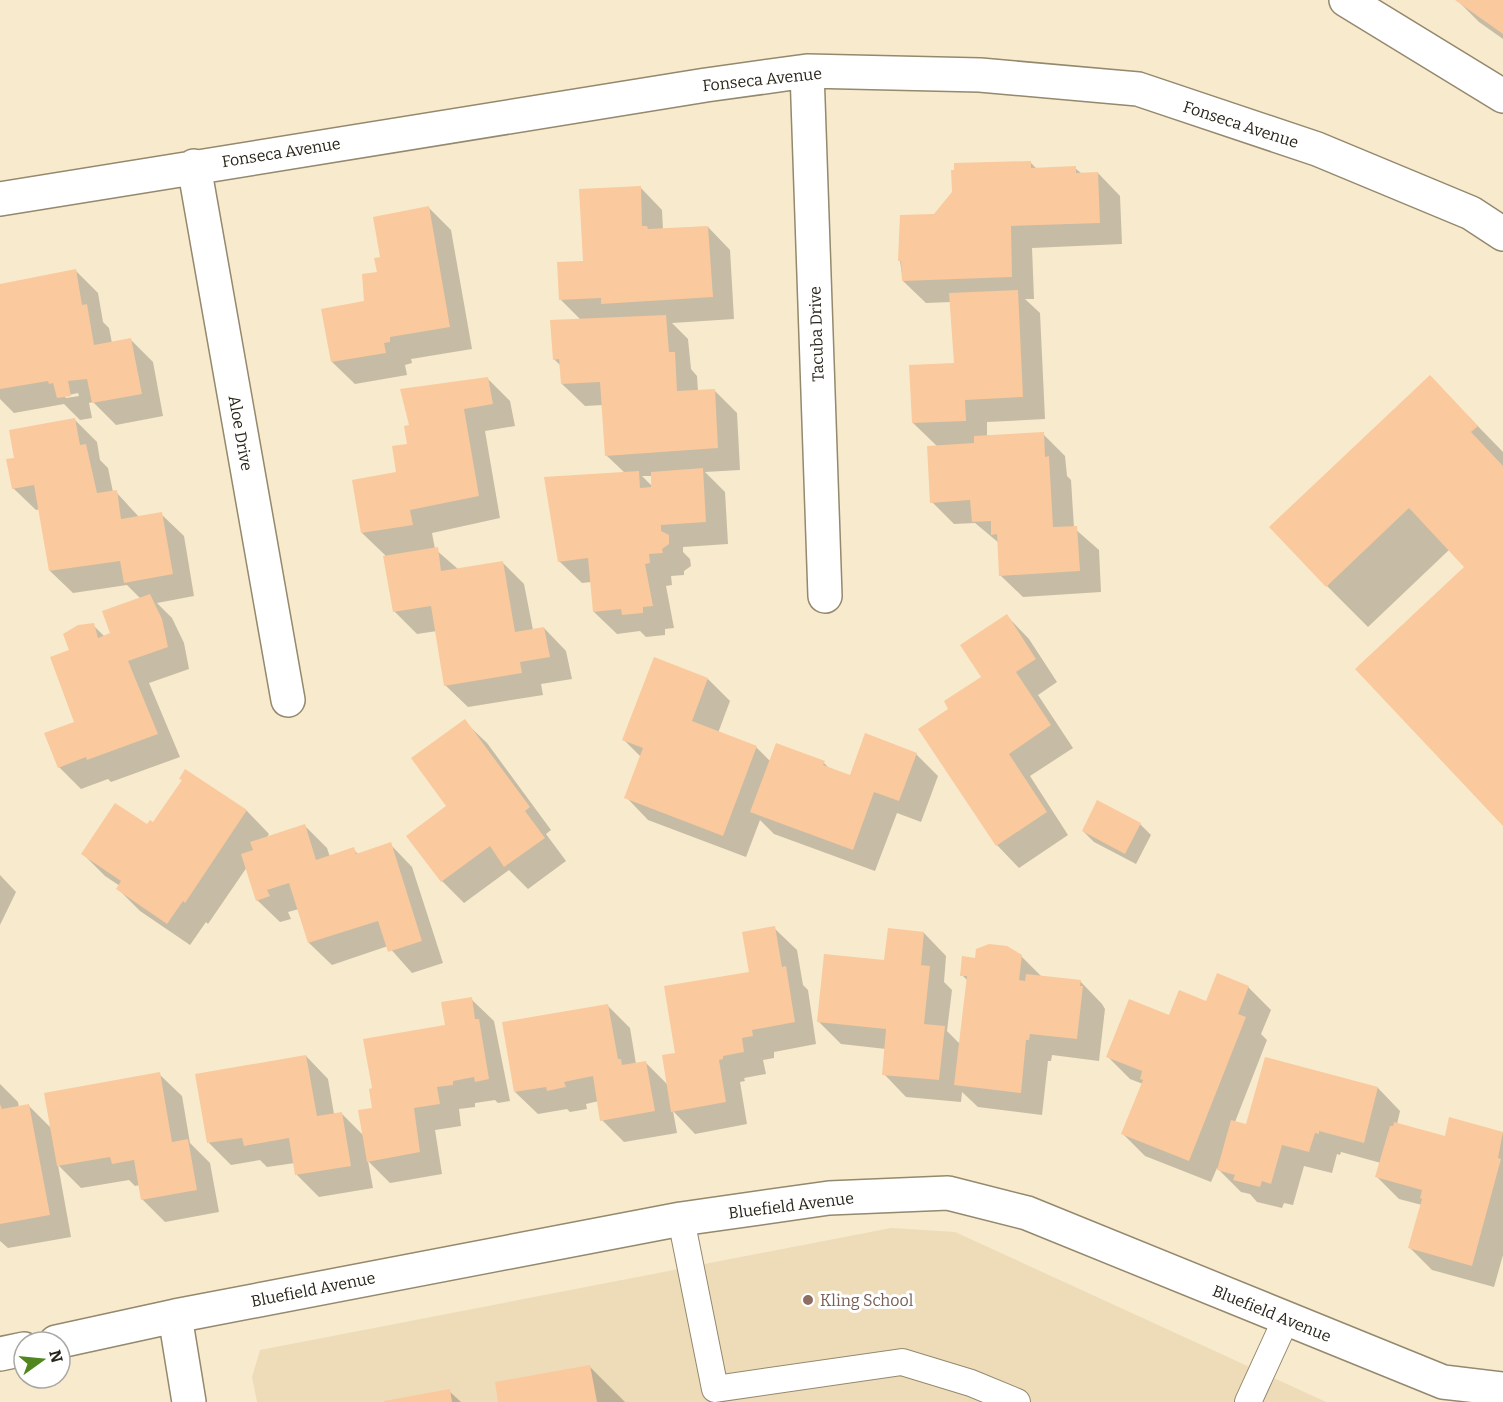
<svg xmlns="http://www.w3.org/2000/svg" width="1503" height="1402" font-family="Bitter,serif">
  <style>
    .built { fill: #eedcb9 }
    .shadow { fill: #0003; fill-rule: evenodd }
    .building { fill: #fac99d }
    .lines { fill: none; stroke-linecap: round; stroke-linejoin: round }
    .lane-casing { stroke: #94886d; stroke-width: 28 }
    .street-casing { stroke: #94886d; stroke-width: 36 }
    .lane { stroke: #fff; stroke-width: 26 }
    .street { stroke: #fff; stroke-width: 33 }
    .education-dot { fill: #8d6e63; stroke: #fff; stroke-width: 2 }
    .labels { text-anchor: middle; stroke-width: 6; stroke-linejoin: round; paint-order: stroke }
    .street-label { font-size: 16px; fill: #2a251a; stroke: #fff }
    .education-label { font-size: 16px; fill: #785e54; stroke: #fff; text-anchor: start }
  </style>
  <rect width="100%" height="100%" fill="#f8eacd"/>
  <path class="built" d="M891,1228L955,1232L1326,1402H257L252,1377L260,1350Z"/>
  <path class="shadow" d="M1457,0H1503V39L1479,22Z
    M1030,162L1037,169L1075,168L1082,174L1098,173L1120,196L1122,244L1032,248L1034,299H1025L1040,313L1045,419L987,422V436L1043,434L1065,456L1067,476L1071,480L1074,528L1099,550L1101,592L1023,597L1000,575L999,543L975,523L954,524L932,502L938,447L913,423L955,364L951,302L926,303L903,281L900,261L934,215Z
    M640,187L662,210L663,230L708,227L730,250L734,319L672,323L688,339L691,369L697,376L698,391L714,390L737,413L740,470L705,472L725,492L728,544L683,547V552L690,559L691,566L684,571V575L671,576L672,585L666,586L674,628L665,629V635L646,637L640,631L617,634L594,612L591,582L582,583L559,561L625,473L606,455L603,405L585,406L562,384L561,366L554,359L581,320L561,300ZM642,476H652L653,487Z
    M429,208L451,230L472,349L411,359L412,363L405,365L407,375L355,384L332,362L366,303L379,273L382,258Z
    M75,270L98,293L103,322L109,328L112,343L130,339L153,362L163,416L116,425L93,402L89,403L92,418L80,420L64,404L14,413L0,399V285ZM78,393L79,396L66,398L64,396Z
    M1430,377L1503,452V824L1466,567L1450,549L1368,627L1327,586Z
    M488,379L510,401L515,426L485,431L500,518L432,533L435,549L458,569L502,562L524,584L533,630L544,628L566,651L572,679L541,684L543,695L468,707L445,685L437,631L417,634L394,611L385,555L362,533L398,473L408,445Z
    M75,420L97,442L100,460L108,468L113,492H116L139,517L161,514L184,536L194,596L157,603L172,618L184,643L189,669L149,683L180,757L111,782L108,779L81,789L59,767L75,723L93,625L105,637L111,634L141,599L127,585L73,593L50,571L40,509L36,510L13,488L15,459Z
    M1007,616L1029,639L1057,682L1038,695L1073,748L1030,776L1068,835L1019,868L997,845L920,729L950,709L983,677Z
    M708,679L730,701L718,733L757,748L771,762L824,763L831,770L851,777L916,754L938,776L921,822L897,813L875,871L774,834L760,820L746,857L648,820L626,797L641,757L624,740Z
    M464,721L487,743L551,830L546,834L566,861L528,889L509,870L464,903L442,881L408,836L449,806Z
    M186,772L247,811L269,834L266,839L305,826L327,848L330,857L353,849L359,855L390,844L412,867L443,963L412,973L388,946L332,965L309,943L299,909L288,912L291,919L280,922L257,900L247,867L208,924L206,922L190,945L140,911L118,889L120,886L105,876L83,854L153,824L183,781Z
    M1140,824L1151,835L1136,864L1094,842L1083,831Z
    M0,875L16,892L0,925Z
    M774,928L797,950L803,985L808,990L816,1044L774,1052V1058L763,1060L766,1074L744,1078L745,1081L740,1082L747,1124L695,1134L673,1111L677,1133L624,1142L602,1120L599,1101L586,1104L587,1109L570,1112L567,1109L538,1114L515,1092L608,1006L630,1028L636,1064L645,1062L668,1085L677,1054L751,973Z
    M924,933L946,956L944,982L952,990L947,1031L960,1044L968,981L962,975L977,960L1021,956L1042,977L1080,981L1102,1004L1105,1009L1099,1061L1052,1055L1051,1061H1048L1042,1115L978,1107L962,1092L961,1102L906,1097L884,1074L886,1049L841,1044L819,1022L885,962Z
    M1248,987L1271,1010L1261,1034L1267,1040L1235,1122L1247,1126L1266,1059L1378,1088L1400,1111L1397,1124L1446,1138L1450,1118L1503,1133V1255L1494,1287L1432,1270L1410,1248L1422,1205L1399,1199L1377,1177L1381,1163L1341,1152L1340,1155L1337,1154L1332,1173L1304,1166L1293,1205L1284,1203L1282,1208L1257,1202L1250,1194L1241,1192L1217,1168L1211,1182L1145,1156L1123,1134L1143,1084L1130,1079L1108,1057L1170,1017Z
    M471,999L494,1021L510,1101L498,1103L495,1100L475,1103V1107L459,1109L461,1126L435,1130L442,1174L390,1183L368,1161L373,1188L319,1197L297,1175L295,1163L267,1167L260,1160L231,1165L209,1143L197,1075L306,1056L328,1079L334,1114L341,1113L364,1136L374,1109Z
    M159,1074L182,1096L190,1143L210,1163L219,1212L165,1222L142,1199L140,1185L135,1186L129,1180L81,1188L58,1165L71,1237L8,1248L0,1241V1084L18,1102L19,1107L29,1106L52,1129Z
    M590,1367L625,1402H499Z
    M449,1391L461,1402H386Z"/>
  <path class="building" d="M1455,0H1503V34Z
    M1031,161V168L1076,166V173L1098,172L1100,223L1011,226L1012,277L902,281L901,261H898L900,215L934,214L952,192L951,170H954V163Z
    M641,186L642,226H647L648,229L708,226L713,297L601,304V298L559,300L557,262L583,261L579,189Z
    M429,206L450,327L390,337V342L384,343L386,353L331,362L321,309L364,301L362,274L377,272L374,258L380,257L373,217Z
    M76,269L82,305L87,304L94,345L131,338L142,394L92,403L87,379L68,381L71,396L57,398L53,383L49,384L48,381L0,389V284Z
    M1018,290L1023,397L965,400L966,421L912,423L909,365L954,363L949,293Z
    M666,315L669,352H675L677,391L715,389L718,448L605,456L600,382L561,384L559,359L553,360L550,320Z
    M1430,375L1478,426L1471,432L1503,466V826L1355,669L1464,567L1409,508L1326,587L1269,527Z
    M488,377L493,404L464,409L479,496L410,510L413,525L361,533L352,480L396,472L392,446L407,444L404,426L409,425L400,389Z
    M75,418L80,445L86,444L97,493L117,490L121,519L162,512L173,574L124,583L120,561L49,571L34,485L12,489L6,459L14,458L9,430Z
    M1044,432L1045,457L1049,456L1053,527L1077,526L1080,571L999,576L997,534L991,535V521L972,522L970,500L930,503L927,446L974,443V436Z
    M703,468L706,522L661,525V531L669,535V544L662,549L663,553L649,554L650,563L645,564L653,606L643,607V613L622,615L621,609L593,612L588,558L558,562L544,477L639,471L640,488L651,487V472Z
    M438,547L441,571L503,561L515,632L544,627L550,657L520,662L522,673L444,686L431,606L393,612L383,556Z
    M150,594L162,619L168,647L128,661L158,734L87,760L86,757L58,768L44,733L74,722L50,657L69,650L63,634L78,625L94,623L98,638L110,633L102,611Z
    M1007,614L1036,659L1016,672L1051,725L1009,754L1047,812L996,846L918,729L948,709L944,701L981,677L960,645Z
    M654,657L708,678L692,721L757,746L723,836L624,798L643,748L622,740Z
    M465,719L530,807L525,811L545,838L504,867L490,846L441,882L406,836L446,806L411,758Z
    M865,733L917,753L899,801L874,792L853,850L750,812L776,743L825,761L823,765L850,775Z
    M185,769L247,810L185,903L183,901L167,924L116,889L121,881L81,854L115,803L147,824L150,820L153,822L182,780L179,779Z
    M1097,800L1141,823L1125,854L1082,831Z
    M305,824L316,860L354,847L356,854L391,842L422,941L388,952L378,921L308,943L289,883L267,890L270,896L256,901L241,854L253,850L250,842Z
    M775,926L782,967L786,966L795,1022L752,1030L753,1036L742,1038L744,1052L723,1056V1059L719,1060L726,1102L671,1112L662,1055L675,1053L664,986L749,972L742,932Z
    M888,928L924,932L921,965L930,966L924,1024L945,1026L939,1080L882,1075L886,1029L817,1022L824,954L884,960Z
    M989,944L1007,946L1022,955L1019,980L1025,981L1026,974L1081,980L1080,986H1083L1077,1039L1030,1034L1029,1040H1026L1021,1093L954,1085L967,976H960L962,956L975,958L976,949Z
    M1217,973L1249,986L1238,1014L1246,1017L1189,1161L1121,1134L1143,1080L1140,1079L1142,1071L1106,1057L1129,999L1169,1015L1179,990L1206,1001Z
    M472,997L475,1019H479L489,1079L475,1082L474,1077L453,1081V1085L437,1087L440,1104L414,1108L420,1152L367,1162L358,1110L372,1108L369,1089L372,1088L363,1039L445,1025L441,1002Z
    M608,1004L618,1059H621L622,1065L646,1061L655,1111L600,1121L593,1076L564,1082L566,1087L547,1091L546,1087L514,1092L502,1022Z
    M306,1055L317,1116L342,1112L351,1166L295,1175L289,1138L244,1146L242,1138L207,1143L195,1074Z
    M1265,1057L1378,1087L1364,1143L1319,1131V1134L1315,1133L1309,1152L1282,1145L1271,1184L1262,1181L1260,1187L1233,1180L1235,1175L1217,1170L1231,1120L1246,1124Z
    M160,1072L172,1142L188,1139L197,1190L141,1200L134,1160L112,1164L110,1157L57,1166L44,1093Z
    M0,1104L2,1109L29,1104L50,1215L0,1224Z
    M1449,1117L1503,1132L1498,1158L1501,1159L1472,1266L1408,1248L1422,1199L1420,1198L1422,1190L1375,1177L1390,1126H1393L1394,1122L1445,1136Z
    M590,1365L597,1402H498L495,1382Z
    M450,1389L452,1402H384V1401Z"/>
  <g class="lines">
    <g class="lane-casing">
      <path id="lane" d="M681,1219L715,1389L902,1362L971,1383L1017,1402
        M1248,1402L1286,1319"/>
    </g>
    <g class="street-casing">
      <path id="street" d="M1346,0L1503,96
        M807,71L825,596
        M194,166L288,700
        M0,199L706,85L807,71L980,75L1138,89L1317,149L1471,213L1503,234
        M175,1316L189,1402
        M56,1342L175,1316L681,1219L829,1198L948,1193L1027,1213L1443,1382L1503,1389
        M0,1354L24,1349"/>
    </g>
    <use href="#lane" class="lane"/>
    <use href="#street" class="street"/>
  </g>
  <circle class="education-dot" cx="808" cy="1300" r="6"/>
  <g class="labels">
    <g class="street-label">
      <text transform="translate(762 79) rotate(-6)" y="6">Fonseca Avenue</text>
      <text transform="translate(1241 124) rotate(18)" y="6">Fonseca Avenue</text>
      <text transform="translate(281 152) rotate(-9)" y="6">Fonseca Avenue</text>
      <text transform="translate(816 334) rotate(-92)" y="6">Tacuba Drive</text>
      <text transform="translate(241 433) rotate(80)" y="6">Aloe Drive</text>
      <text transform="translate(791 1205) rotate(-7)" y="6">Bluefield Avenue</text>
      <text transform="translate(313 1289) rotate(-11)" y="6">Bluefield Avenue</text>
      <text transform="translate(1272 1313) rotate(22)" y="6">Bluefield Avenue</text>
    </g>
    <g class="education-label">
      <text x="820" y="1306">Kling School</text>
    </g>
  </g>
  <g transform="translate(42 1360) rotate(75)"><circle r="28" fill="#ffffff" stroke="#aaa8a3" stroke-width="1.5"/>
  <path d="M0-4.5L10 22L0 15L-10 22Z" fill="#51861e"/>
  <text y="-9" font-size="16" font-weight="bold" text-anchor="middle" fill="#2a251a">N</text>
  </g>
</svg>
